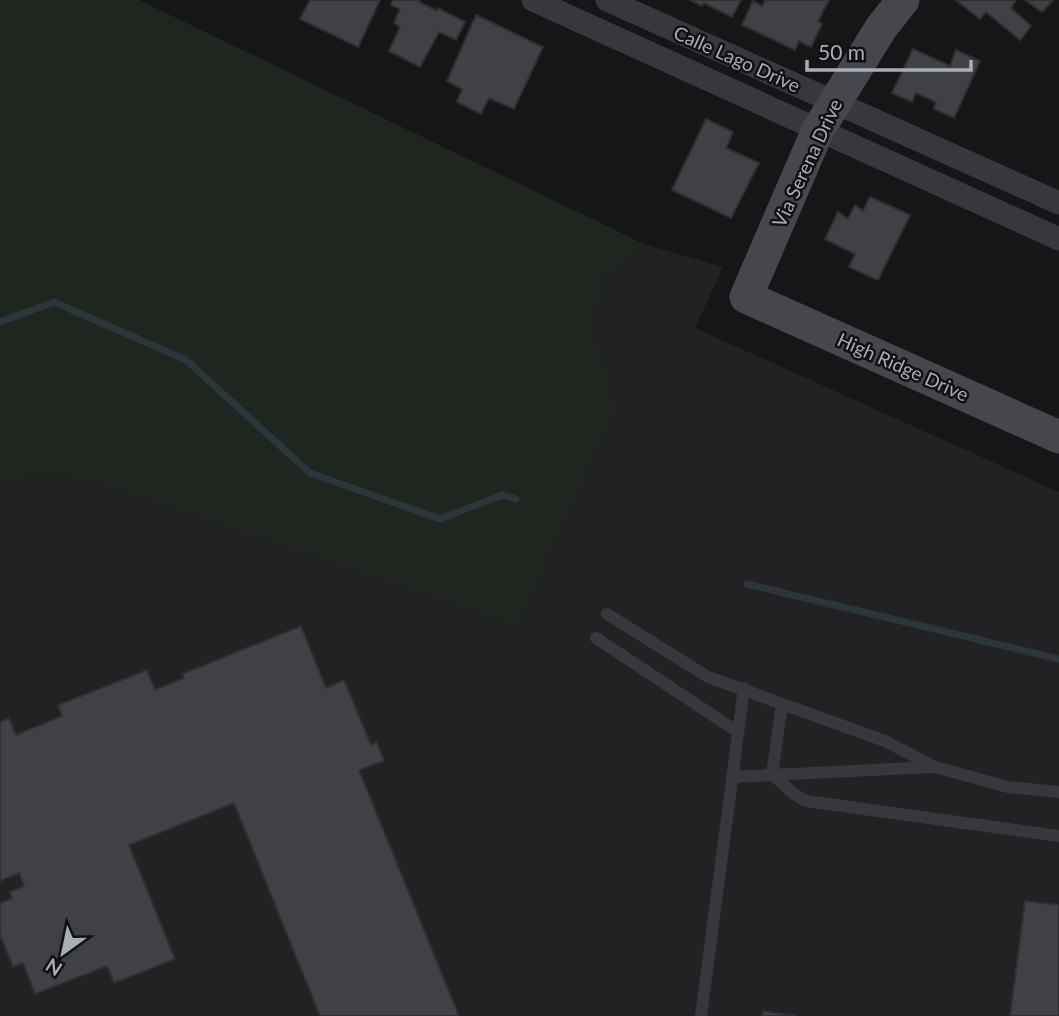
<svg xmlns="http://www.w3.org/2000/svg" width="1059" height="1016" font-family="Lato,sans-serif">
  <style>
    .built { fill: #222225 }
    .green { fill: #1e261f }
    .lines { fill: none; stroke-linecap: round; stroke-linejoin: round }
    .stream { stroke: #2c353c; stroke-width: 7 }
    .building { fill: #404145; stroke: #303034; stroke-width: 2 }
    .lane { stroke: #37383d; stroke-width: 12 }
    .street { stroke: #37383d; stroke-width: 23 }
    .secondary { stroke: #45474d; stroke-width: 33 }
    .labels { text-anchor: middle; stroke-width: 5; stroke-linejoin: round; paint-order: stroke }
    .street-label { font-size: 19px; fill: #a8adb8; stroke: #111113 }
  </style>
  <rect width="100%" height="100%" fill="#161618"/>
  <path class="built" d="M644,244L723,267L695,328L1059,492V1016H0V480L87,479L617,404L594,329L603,280Z"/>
  <path class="green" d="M0,0H139L644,244L603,280L594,329L617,404L518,626L87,479L0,480Z"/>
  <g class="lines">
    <path class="stream" d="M0,322L54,302L186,360L310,473L440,519L502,495L516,499
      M747,584L1059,659"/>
  </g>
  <path class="building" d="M310,0H380L358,47L300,19Z
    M393,0H420L419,2L437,11L438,8L465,22L456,40L439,32L420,67L389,51L400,27L394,23L400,9L391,5Z
    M690,0H741L732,17L704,3L702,6Z
    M765,0H829L818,21L822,24L811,47L799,41L795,50L742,25L753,1L762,6Z
    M956,0H1016L1011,8L1031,26L1020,40L986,12L980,19Z
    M1025,0H1053L1042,12Z
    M476,15L543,47L514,109L489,98L481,114L457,102L462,89L447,81Z
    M913,49L950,66L956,50L980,61L954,118L934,109L936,102L916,93L912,102L892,93Z
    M706,119L733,132L726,148L759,163L731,218L672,190Z
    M870,197L910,215L878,280L849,267L855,254L825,239L838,212L848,219L855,205L863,211Z
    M301,626L326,688L344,680L371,745L377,742L384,761L359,770L459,1016H320L234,803L129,845L175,959L114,983L107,966L35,994L23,963L13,967L0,935V903L12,898L10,892L24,886L19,873L0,881V722L9,718L16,735L62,716L58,705L147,670L155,690L184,678L182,674Z
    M1025,901L1059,905V1016H1010Z
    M763,1011L797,1016H762Z"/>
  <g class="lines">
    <path class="lane" d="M607,614L708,677L885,741L935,767L1008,787L1059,792
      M596,638L738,732
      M772,774L794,794L806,801L1059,836
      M772,774L782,704
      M732,777L932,767
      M701,1016L744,688"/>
    <path class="street" d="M533,0L1059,239
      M607,0L1059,203"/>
    <path class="secondary" d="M903,0L881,28L818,130L746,297L1059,437"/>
  </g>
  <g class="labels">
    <g class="street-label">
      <text transform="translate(737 59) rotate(24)" y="7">Calle Lago Drive</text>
      <text transform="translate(807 163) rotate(-65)" y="7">Via Serena Drive</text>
      <text transform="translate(903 367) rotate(24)" y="7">High Ridge Drive</text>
    </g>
  </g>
  <g transform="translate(63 953) rotate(213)" stroke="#111113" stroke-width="5" paint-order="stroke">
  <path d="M0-5L12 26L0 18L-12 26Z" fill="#a8adb8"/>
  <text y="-10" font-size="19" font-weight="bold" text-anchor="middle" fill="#a8adb8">N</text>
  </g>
  <path d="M807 60v10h164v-10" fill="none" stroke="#a8adb8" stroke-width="3.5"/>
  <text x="818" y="60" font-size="21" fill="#a8adb8" stroke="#111113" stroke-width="5" paint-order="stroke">50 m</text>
</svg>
